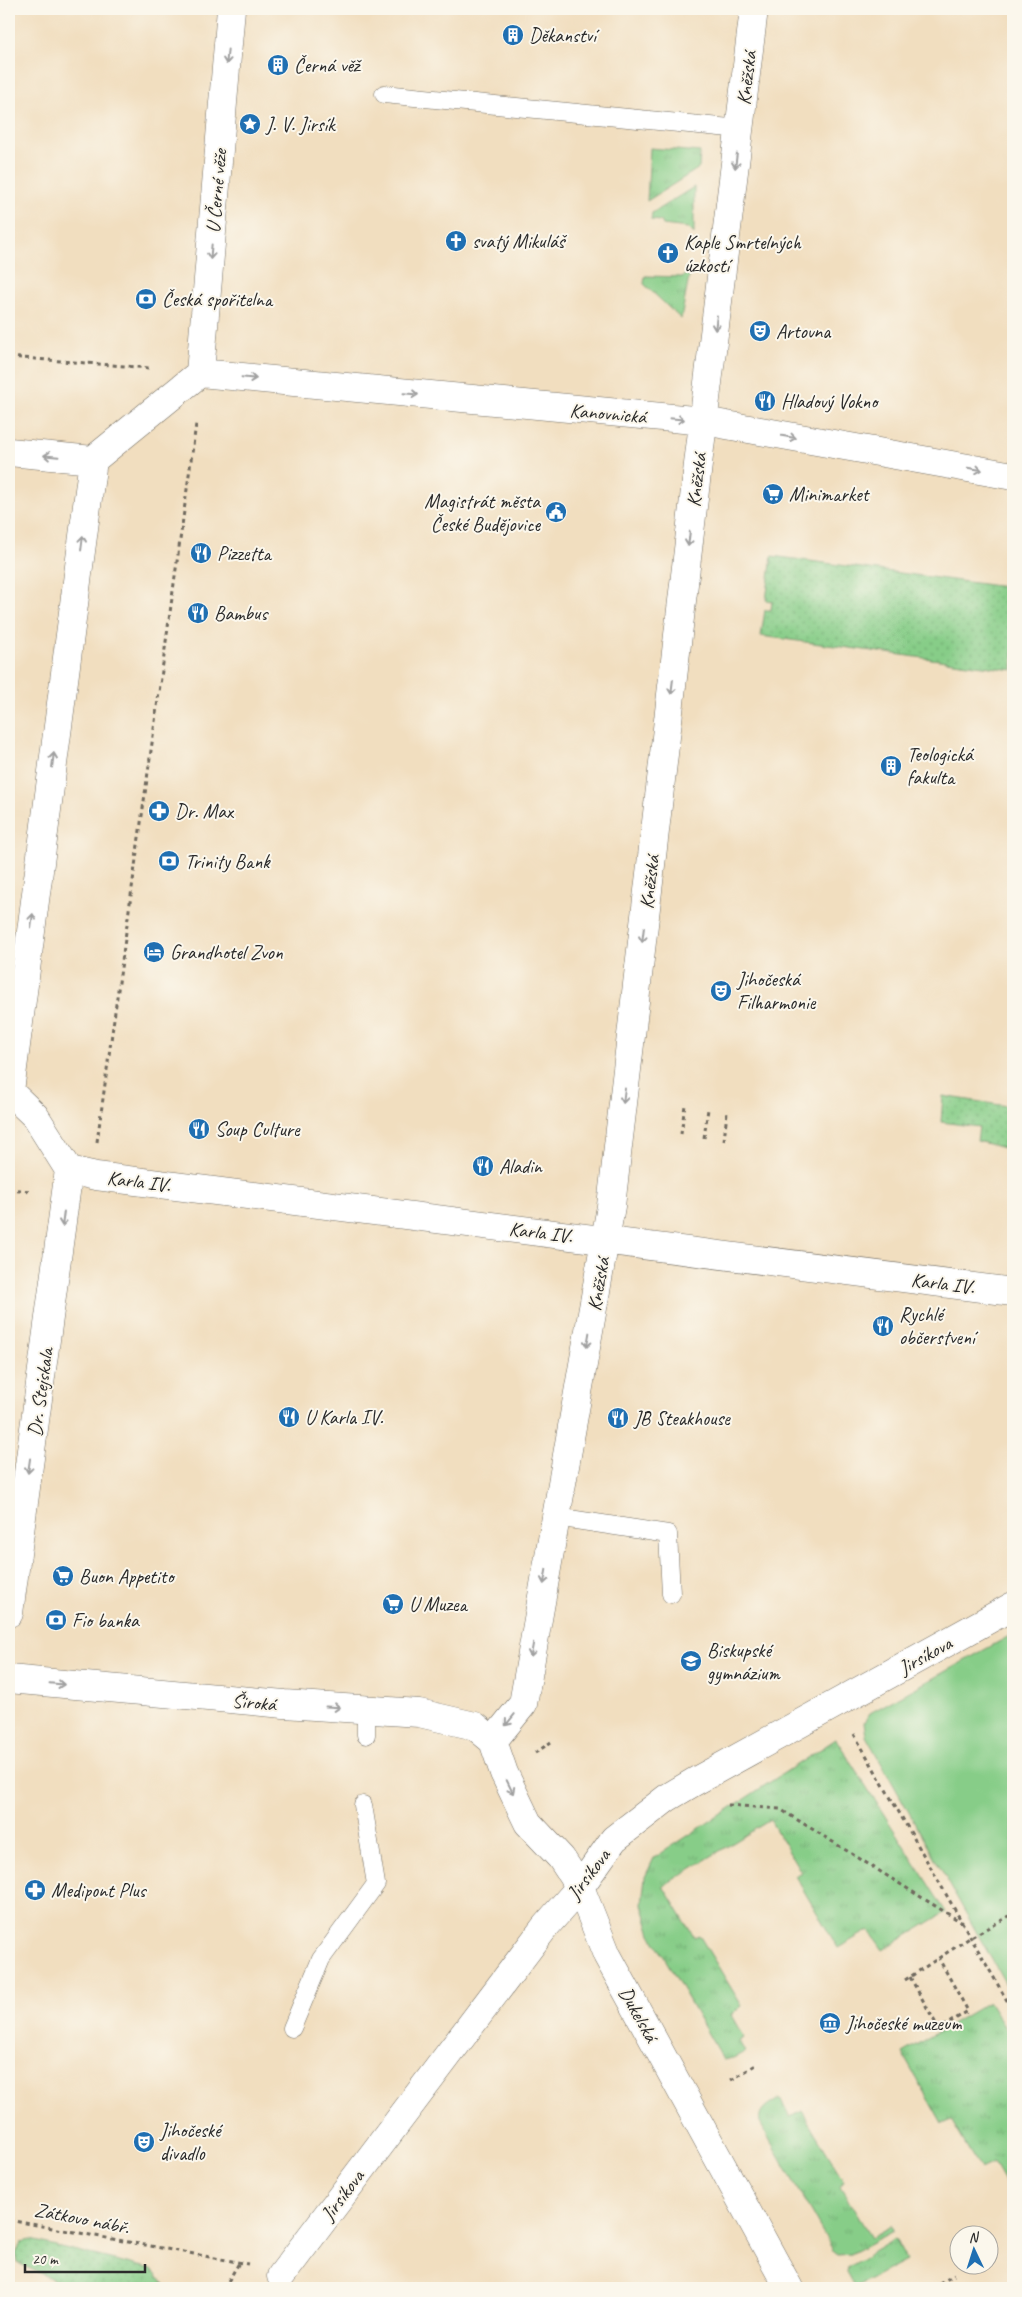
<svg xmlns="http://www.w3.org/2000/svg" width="1022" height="2297" font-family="Caveat,sans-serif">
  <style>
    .grass { fill: url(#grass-tufts); stroke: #597c5a }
    .park { fill: #87cd88; stroke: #597c5a }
    .garden { fill: url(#garden-dots); stroke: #597c5a }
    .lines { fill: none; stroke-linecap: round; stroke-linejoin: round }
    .lane-casing { stroke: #706a5f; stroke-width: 19 }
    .street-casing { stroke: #706a5f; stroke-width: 29 }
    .path { stroke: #706a5f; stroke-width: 3; stroke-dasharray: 4 4; stroke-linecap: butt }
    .lane { stroke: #fff; stroke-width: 18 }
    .street { stroke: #fff; stroke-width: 28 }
    .oneway { stroke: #a0a0a0 }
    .labels { text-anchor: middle; stroke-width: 4; stroke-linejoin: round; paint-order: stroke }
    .poi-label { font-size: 20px; fill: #2b2b2b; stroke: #fbf7ec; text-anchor: start }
    .street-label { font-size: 20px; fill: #2b2b2b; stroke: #fbf7ec }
  </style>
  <defs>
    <pattern id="grass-tufts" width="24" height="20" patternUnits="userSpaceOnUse" patternTransform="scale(1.25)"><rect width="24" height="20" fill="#87cd88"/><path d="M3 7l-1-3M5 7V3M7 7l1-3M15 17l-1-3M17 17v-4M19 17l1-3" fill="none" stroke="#75b076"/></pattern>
    <pattern id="garden-dots" width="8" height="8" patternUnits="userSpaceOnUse" patternTransform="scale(1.25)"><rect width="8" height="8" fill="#87cd88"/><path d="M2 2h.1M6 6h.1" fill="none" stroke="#75b076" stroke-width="1.8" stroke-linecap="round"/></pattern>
  </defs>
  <rect width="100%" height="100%" fill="#fbf7ec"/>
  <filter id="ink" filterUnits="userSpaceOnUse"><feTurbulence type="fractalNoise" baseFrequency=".02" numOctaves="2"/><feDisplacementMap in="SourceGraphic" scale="10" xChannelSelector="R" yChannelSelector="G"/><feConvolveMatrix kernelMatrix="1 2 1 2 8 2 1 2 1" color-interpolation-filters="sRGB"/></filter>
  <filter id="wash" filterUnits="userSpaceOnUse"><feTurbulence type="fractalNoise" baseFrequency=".0096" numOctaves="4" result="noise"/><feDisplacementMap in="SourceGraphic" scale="20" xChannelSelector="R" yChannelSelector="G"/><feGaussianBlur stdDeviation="1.12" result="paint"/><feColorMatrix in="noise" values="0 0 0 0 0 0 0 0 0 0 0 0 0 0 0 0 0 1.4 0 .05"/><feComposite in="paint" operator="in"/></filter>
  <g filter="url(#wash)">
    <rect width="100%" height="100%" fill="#f1debf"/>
    <path class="grass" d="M650,148L700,152L699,168L647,201Z
      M694,187V234L688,228L663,225L661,221L651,220L652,213Z
      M690,272L681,319L644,284L645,276L682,277Z
      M836,1739L946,1912L883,1950L869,1930L838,1948L795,1876L801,1872L770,1820L663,1886L694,1937L699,1935L742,2006L731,2015L744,2038L739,2041L745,2052L733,2058L723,2060L651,1934L642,1904L645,1877L654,1858Z
      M989,2002L1013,2041V2198L993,2163L980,2169L951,2120L942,2124L902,2053Z
      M780,2098L790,2117L802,2111L844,2181L840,2187L871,2237L891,2226L893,2231L850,2254L838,2255L834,2252L760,2123C757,2110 770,2105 780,2098Z
      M895,2239L906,2260L855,2287L847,2273L848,2267Z"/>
    <path class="park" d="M1013,1634V1997L866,1736L864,1722L870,1713Z"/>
    <path class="garden" d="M772,556L1013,588V670L761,636L765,610H771L772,601L766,600Z
      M943,1096L1013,1107V1118L1004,1148L977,1141L979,1127L941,1122Z
      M31,2240L152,2269L168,2288H72L18,2263L16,2254L21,2242Z"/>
  </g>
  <g filter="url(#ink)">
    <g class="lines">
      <g class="lane-casing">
        <path id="lane" d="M384,94L740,129
          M556,1517L668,1534L671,1594
          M366,1735V1709
          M292,2028L321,1959L376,1884L363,1805"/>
      </g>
      <g class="street-casing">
        <path id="street" d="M200,373L704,421L1013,476
          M200,373L231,9
          M9,452L93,460L200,373
          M9,1091L35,1116L69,1170
          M10,1091L93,460
          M69,1170L96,1176L1013,1292
          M9,1613L69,1170
          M9,1679L284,1704L419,1713L475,1726L493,1741
          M493,1741L523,1704L611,1206L699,456L754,9
          M493,1741L504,1773L528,1823L561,1858L580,1887L607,1955L789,2288
          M281,2276L545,1927L580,1887L614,1839L667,1798L694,1782L1013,1606"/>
      </g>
      <path class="path" d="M9,357L150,368
        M681,1134L685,1105
        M704,1138L708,1109
        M724,1141L727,1112
        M97,1142L196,424
        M9,1189L32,1191
        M854,1734L1013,2011
        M535,1753L551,1742
        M728,1805L780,1809L961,1922
        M910,1977L939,2029L968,2011L939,1959
        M905,1980L971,1937L1013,1914
        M731,2080L756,2065
        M9,2220L248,2264
        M224,2288L239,2263
        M933,2288L954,2275"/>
      <use href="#lane" class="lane"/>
      <use href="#street" class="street"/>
    </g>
    <defs><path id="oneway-shaft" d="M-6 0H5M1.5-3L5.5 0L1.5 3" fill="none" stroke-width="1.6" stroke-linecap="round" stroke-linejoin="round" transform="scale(1.25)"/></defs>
    <g class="oneway">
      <use href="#oneway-shaft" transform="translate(227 57) rotate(95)"/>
      <use href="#oneway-shaft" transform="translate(736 161) rotate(97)"/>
      <use href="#oneway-shaft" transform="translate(211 252) rotate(95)"/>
      <use href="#oneway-shaft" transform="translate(716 323) rotate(97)"/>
      <use href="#oneway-shaft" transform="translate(249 378) rotate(6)"/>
      <use href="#oneway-shaft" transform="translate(411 394) rotate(5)"/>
      <use href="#oneway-shaft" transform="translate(677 419) rotate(5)"/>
      <use href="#oneway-shaft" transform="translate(789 437) rotate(10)"/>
      <use href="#oneway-shaft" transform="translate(51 456) rotate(-175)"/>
      <use href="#oneway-shaft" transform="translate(975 469) rotate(10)"/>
      <use href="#oneway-shaft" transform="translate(689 539) rotate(97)"/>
      <use href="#oneway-shaft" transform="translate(82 543) rotate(-83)"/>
      <use href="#oneway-shaft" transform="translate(672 687) rotate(97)"/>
      <use href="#oneway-shaft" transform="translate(53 760) rotate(-83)"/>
      <use href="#oneway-shaft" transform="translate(32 921) rotate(-83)"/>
      <use href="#oneway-shaft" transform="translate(643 935) rotate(97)"/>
      <use href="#oneway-shaft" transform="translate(624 1096) rotate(97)"/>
      <use href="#oneway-shaft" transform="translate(63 1219) rotate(97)"/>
      <use href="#oneway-shaft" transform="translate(588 1340) rotate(100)"/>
      <use href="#oneway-shaft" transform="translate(29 1466) rotate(98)"/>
      <use href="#oneway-shaft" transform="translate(545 1577) rotate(100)"/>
      <use href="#oneway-shaft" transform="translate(532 1650) rotate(100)"/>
      <use href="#oneway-shaft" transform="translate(57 1684) rotate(5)"/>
      <use href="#oneway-shaft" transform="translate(333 1707) rotate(3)"/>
      <use href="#oneway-shaft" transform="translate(510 1720) rotate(129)"/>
      <use href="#oneway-shaft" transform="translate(510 1787) rotate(64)"/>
    </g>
  </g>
  <defs>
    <g id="building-disc" transform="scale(1.125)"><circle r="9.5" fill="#1f6fb2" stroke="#fbf7ec"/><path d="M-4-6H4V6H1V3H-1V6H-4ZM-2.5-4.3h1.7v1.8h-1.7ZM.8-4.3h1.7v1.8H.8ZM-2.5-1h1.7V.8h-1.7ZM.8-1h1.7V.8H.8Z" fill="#fff"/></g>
    <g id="sight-disc" transform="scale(1.125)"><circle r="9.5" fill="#1f6fb2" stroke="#fbf7ec"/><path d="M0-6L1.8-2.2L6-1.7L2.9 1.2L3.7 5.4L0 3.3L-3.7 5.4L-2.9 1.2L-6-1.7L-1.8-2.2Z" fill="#fff"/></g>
    <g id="church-disc" transform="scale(1.125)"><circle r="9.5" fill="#1f6fb2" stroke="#fbf7ec"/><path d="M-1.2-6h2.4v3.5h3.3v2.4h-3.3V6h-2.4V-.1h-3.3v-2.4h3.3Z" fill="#fff"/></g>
    <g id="bank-disc" transform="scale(1.125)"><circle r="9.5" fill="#1f6fb2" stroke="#fbf7ec"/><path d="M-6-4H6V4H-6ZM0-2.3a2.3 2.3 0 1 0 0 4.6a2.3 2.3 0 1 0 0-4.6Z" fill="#fff"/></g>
    <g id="theatre-disc" transform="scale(1.125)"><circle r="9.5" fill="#1f6fb2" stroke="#fbf7ec"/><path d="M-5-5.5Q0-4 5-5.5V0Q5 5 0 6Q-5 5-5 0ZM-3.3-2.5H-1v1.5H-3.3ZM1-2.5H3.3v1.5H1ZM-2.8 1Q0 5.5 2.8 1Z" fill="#fff"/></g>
    <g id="restaurant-disc" transform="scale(1.125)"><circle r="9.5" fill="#1f6fb2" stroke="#fbf7ec"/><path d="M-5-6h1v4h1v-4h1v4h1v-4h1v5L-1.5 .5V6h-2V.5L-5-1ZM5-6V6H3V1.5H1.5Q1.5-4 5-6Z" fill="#fff"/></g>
    <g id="supermarket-disc" transform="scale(1.125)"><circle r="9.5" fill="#1f6fb2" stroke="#fbf7ec"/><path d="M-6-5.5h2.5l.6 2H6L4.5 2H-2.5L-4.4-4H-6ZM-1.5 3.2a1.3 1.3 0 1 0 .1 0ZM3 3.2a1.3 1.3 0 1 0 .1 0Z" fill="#fff"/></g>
    <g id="civic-disc" transform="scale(1.125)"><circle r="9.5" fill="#1f6fb2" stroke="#fbf7ec"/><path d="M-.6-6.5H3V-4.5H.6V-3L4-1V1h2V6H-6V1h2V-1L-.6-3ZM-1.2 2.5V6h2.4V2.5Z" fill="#fff"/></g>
    <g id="pharmacy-disc" transform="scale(1.125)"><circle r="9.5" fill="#1f6fb2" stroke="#fbf7ec"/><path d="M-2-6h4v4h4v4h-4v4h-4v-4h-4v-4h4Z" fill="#fff"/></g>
    <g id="hotel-disc" transform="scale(1.125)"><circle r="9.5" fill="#1f6fb2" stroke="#fbf7ec"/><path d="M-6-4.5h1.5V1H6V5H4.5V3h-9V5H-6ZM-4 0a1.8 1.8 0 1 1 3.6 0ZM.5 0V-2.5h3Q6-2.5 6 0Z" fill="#fff"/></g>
    <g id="university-disc" transform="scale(1.125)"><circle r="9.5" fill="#1f6fb2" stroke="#fbf7ec"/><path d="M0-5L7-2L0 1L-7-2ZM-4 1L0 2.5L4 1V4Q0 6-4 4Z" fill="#fff"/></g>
    <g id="museum-disc" transform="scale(1.125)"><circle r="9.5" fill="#1f6fb2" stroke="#fbf7ec"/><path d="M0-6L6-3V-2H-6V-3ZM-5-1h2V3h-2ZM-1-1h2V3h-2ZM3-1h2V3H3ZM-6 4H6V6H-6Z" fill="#fff"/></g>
  </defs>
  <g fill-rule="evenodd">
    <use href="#building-disc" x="513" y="35"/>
    <use href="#building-disc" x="278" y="65"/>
    <use href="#sight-disc" x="250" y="124"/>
    <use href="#church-disc" x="456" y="241"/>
    <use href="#church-disc" x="668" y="253"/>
    <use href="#bank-disc" x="146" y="299"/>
    <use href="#theatre-disc" x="760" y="331"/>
    <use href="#restaurant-disc" x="765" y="401"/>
    <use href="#supermarket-disc" x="773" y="494"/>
    <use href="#civic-disc" x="556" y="512"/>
    <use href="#restaurant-disc" x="201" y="553"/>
    <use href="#restaurant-disc" x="198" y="613"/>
    <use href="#building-disc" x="891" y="766"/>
    <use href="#pharmacy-disc" x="159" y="811"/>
    <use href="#bank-disc" x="169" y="861"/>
    <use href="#hotel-disc" x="154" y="952"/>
    <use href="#theatre-disc" x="721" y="991"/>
    <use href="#restaurant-disc" x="199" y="1129"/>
    <use href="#restaurant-disc" x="483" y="1166"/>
    <use href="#restaurant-disc" x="883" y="1326"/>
    <use href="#restaurant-disc" x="289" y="1417"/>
    <use href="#restaurant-disc" x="618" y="1418"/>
    <use href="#supermarket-disc" x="63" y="1576"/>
    <use href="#supermarket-disc" x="393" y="1604"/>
    <use href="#bank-disc" x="56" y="1620"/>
    <use href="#university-disc" x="691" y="1661"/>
    <use href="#pharmacy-disc" x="35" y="1890"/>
    <use href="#museum-disc" x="830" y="2023"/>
    <use href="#theatre-disc" x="144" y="2142"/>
  </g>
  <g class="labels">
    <g class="poi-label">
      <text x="529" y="42">Děkanství</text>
      <text x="294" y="72">Černá věž</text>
      <text x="266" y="131">J. V. Jirsík</text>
      <text x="472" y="248">svatý Mikuláš</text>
      <text x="684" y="249">Kaple Smrtelných<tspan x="684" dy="23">úzkostí</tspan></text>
      <text x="162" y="306">Česká spořitelna</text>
      <text x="776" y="338">Artovna</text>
      <text x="781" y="408">Hladový Vokno</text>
      <text x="789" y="501">Minimarket</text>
      <text x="540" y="508" text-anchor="end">Magistrát města<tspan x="540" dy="23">České Budějovice</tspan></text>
      <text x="217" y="560">Pizzetta</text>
      <text x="214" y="620">Bambus</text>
      <text x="907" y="761">Teologická<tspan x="907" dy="23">fakulta</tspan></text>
      <text x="175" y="818">Dr. Max</text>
      <text x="185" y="868">Trinity Bank</text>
      <text x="170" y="959">Grandhotel Zvon</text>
      <text x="737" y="986">Jihočeská<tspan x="737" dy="23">Filharmonie</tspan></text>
      <text x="215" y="1136">Soup Culture</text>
      <text x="499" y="1173">Aladin</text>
      <text x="899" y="1321">Rychlé<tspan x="899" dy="23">občerstvení</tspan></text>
      <text x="305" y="1424">U Karla IV.</text>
      <text x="634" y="1425">JB Steakhouse</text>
      <text x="79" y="1583">Buon Appetito</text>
      <text x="409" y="1611">U Muzea</text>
      <text x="72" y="1627">Fio banka</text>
      <text x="707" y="1657">Biskupské<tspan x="707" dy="23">gymnázium</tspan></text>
      <text x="51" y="1897">Medipont Plus</text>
      <text x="846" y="2030">Jihočeské muzeum</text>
      <text x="160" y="2137">Jihočeské<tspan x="160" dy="23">divadlo</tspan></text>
    </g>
    <g class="street-label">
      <text transform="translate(746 78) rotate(-83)" y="7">Kněžská</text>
      <text transform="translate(216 191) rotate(-85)" y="7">U Černé věže</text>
      <text transform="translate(608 413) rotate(5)" y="7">Kanovnická</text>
      <text transform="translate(696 480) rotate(-83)" y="7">Kněžská</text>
      <text transform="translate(649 882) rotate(-83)" y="7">Kněžská</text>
      <text transform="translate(139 1181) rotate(7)" y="7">Karla IV.</text>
      <text transform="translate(541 1232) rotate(7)" y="7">Karla IV.</text>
      <text transform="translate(943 1283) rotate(7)" y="7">Karla IV.</text>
      <text transform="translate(598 1284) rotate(-80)" y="7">Kněžská</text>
      <text transform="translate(40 1392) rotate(-82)" y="7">Dr. Stejskala</text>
      <text transform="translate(925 1655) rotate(-29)" y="7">Jirsíkova</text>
      <text transform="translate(254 1702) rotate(5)" y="7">Široká</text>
      <text transform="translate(588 1874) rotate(-53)" y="7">Jirsíkova</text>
      <text transform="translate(639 2014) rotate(61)" y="7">Dukelská</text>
      <text transform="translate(342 2195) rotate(-53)" y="7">Jirsíkova</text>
      <text transform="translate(82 2218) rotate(11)" y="7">Zátkovo nábř.</text>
    </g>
  </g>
  <rect width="1022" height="2297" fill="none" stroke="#fbf7ec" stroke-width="30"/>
  <g transform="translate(974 2250) rotate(356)"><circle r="24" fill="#fbf7ec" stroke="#a8a59f"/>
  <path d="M0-4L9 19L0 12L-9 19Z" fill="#1f6fb2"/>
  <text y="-8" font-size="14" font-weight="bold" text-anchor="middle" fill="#2b2b2b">N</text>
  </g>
  <path d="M25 2264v8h120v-8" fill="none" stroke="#2b2b2b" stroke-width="2.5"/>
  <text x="32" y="2264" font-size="15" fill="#2b2b2b" stroke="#fbf7ec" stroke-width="4" paint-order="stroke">20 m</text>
</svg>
